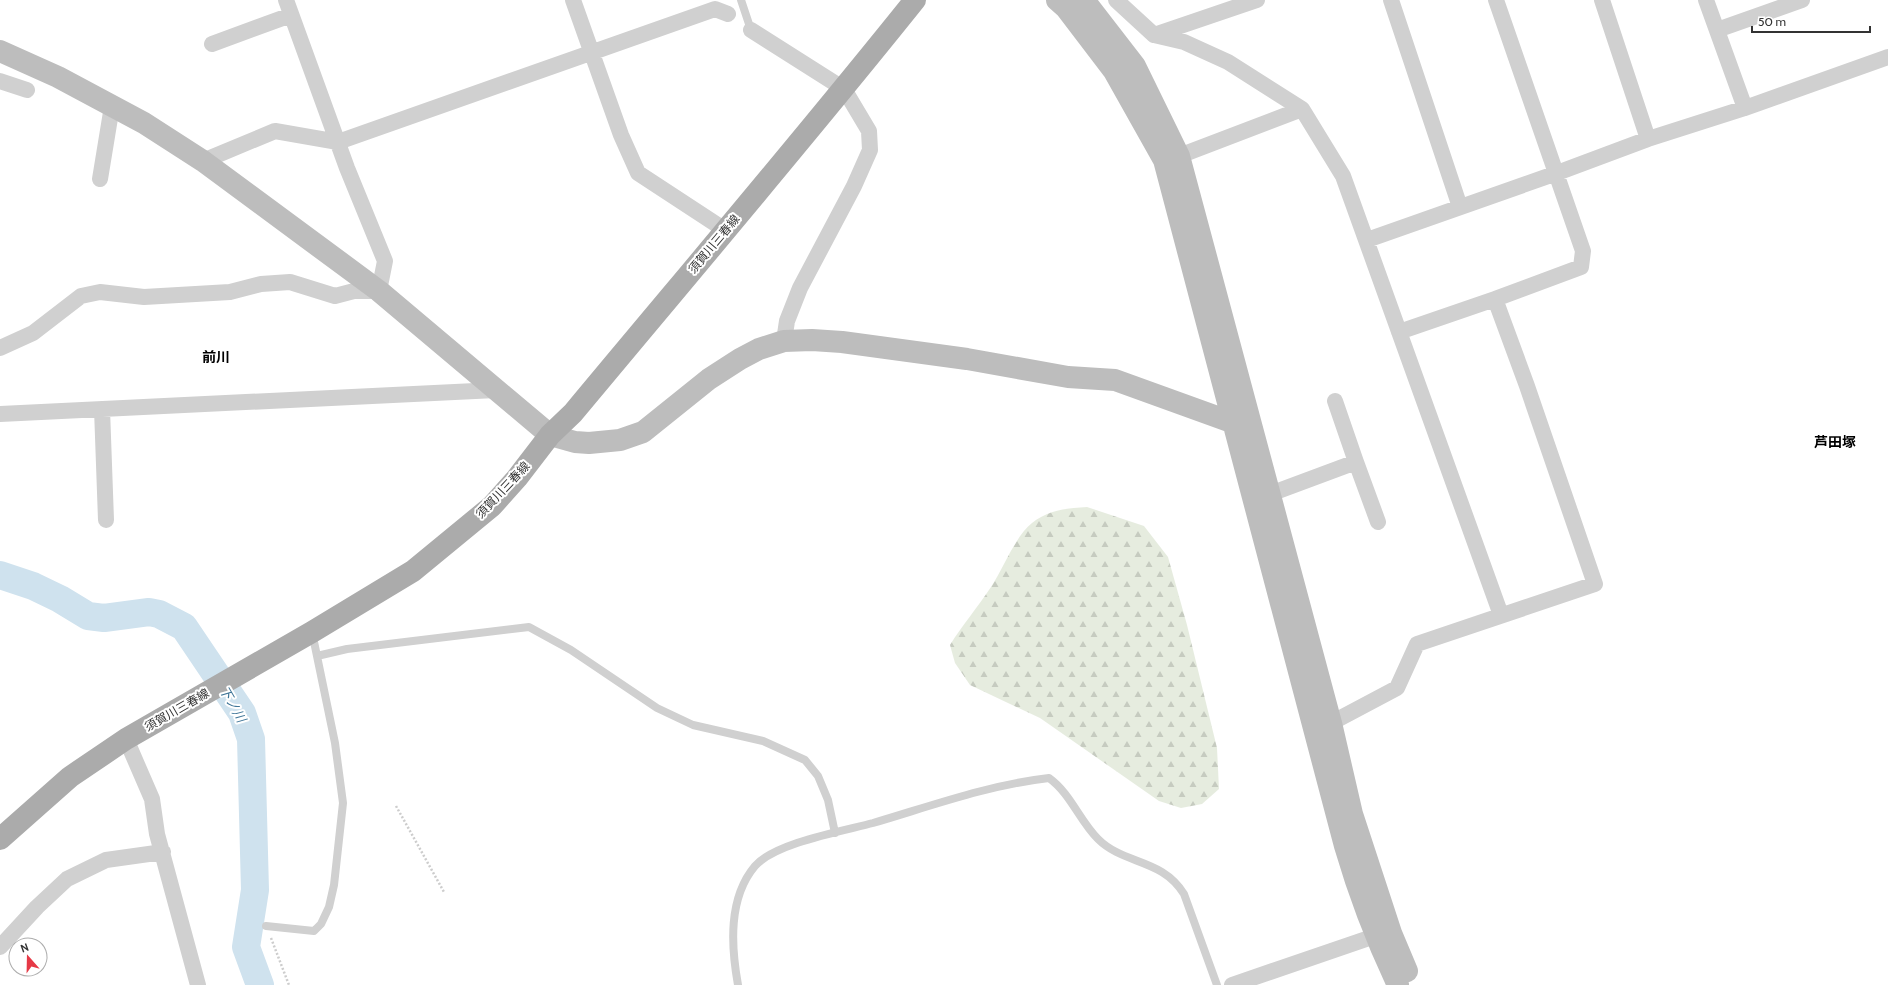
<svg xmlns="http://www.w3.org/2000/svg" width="1888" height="985" font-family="Cabin,'Noto Sans JP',sans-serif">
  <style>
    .forest { fill: url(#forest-firs) }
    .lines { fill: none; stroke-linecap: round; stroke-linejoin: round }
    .river { stroke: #cfe2ee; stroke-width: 28 }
    .path { stroke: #cdcdcd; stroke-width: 2.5; stroke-dasharray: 2 2; stroke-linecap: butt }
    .lane { stroke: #d0d0d0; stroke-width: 8 }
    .street { stroke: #d0d0d0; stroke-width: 16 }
    .secondary { stroke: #bdbdbd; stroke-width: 22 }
    .primary { stroke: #ababab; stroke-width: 22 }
    .labels { text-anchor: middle; stroke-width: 4; stroke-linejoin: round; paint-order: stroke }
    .street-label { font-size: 12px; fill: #333; stroke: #fff }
    .water-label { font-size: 13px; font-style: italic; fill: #3f7597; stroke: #fff }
    .quarter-label { font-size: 14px; font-weight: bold; fill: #000; stroke: #fff }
  </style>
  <defs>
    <pattern id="forest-firs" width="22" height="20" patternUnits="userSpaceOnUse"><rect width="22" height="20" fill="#e6ecdf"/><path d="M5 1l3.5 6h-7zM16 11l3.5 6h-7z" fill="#c6cbc0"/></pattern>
  </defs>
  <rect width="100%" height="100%" fill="#fff"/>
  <path class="forest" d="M1087,507L1144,526L1168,557L1187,625L1217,748L1219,789L1202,804L1181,808L1159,801L1040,718L970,685L955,663L950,645C963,624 978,607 991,587C1003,569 1016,535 1032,523C1048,510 1068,508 1087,507Z"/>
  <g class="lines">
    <path class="river" d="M0,575L33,586L60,599L88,616L104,618L149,612L159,614L184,627L242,713L251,739L255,890L246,947L260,985"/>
    <path class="path" d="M396,806L444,892
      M271,938L289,985"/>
    <path class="lane" d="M741,0L751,30
      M317,656L347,649L529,627L571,650L657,708L693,725L763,741L805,760L818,776L828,800L835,833
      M266,926L314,931L321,924L329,907L334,885L343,803L335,743L312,632
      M738,985C731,946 728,898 755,866C775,843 843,831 873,823C931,806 988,785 1049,778C1071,794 1079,820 1098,839C1124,865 1162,858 1184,894L1217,985"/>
    <path class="street" d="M573,0L621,135L638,173L725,230
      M1116,0L1154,35L1184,42L1228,62L1302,109L1343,176L1501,615
      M1391,0L1460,207
      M1602,0L1648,139
      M1706,0L1745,108
      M751,30L844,89L869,131L870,150L854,186L800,288L787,321L784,341
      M1717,30L1802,0
      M1154,35L1257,0
      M212,44L291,15
      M0,81L27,90
      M1179,156L1302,109
      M203,161L275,131L338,142L715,9L728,14
      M100,179L112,106
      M1367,240L1557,173L1648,139L1745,108L1888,57
      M1399,332L1495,299L1581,267L1583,251L1496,0
      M0,348L33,333L81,296L100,292L144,297L230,292L261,284L290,282L335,296L354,291H379L385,261L347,168L286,0
      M1335,401L1356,462
      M102,409L106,520
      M0,414L496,390
      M1270,494L1356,462L1378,522
      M1331,723L1397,688L1417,644L1595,584L1527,386L1495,299
      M126,739L152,799L157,834L198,985
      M0,947L37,907L67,879L106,860L163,852
      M1232,985L1375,936"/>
    <path class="secondary" d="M1057,0L1066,8L1114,71L1164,160L1345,846C1359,894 1376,939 1398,985
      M1084,0L1135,66L1179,156L1331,723L1352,814L1391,933L1407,971
      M0,51L58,77L144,123L203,161L379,291L550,435L575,442L589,443L620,440L643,432L709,379L740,359L759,349L784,341L812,340L842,342L967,359L1068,377L1115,380L1234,423H1250"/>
    <path class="primary" d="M0,839L70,777L126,739L312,632L413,571L492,506L517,478L550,435L573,413C687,276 803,140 915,0"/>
  </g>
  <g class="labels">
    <g class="street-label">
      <text transform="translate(714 244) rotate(-50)" y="4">須賀川三春線</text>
      <text transform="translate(503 490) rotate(-47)" y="4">須賀川三春線</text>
      <text transform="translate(177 710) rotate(-30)" y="4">須賀川三春線</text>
    </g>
    <g class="water-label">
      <text transform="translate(233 704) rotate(60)" y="5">下ノ川</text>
    </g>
    <g class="quarter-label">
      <text x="216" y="362">前川</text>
      <text x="1835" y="447">芦田塚</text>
    </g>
  </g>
  <g transform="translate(28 957) rotate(340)"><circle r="19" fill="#ffffff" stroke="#adadad"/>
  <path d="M0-3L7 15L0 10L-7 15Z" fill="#e63946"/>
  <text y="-6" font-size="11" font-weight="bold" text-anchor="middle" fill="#333333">N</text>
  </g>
  <path d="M1752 26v6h118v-6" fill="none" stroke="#333333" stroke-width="2"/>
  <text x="1758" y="26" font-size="12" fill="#333333" stroke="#ffffff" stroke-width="3" paint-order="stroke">50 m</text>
</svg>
